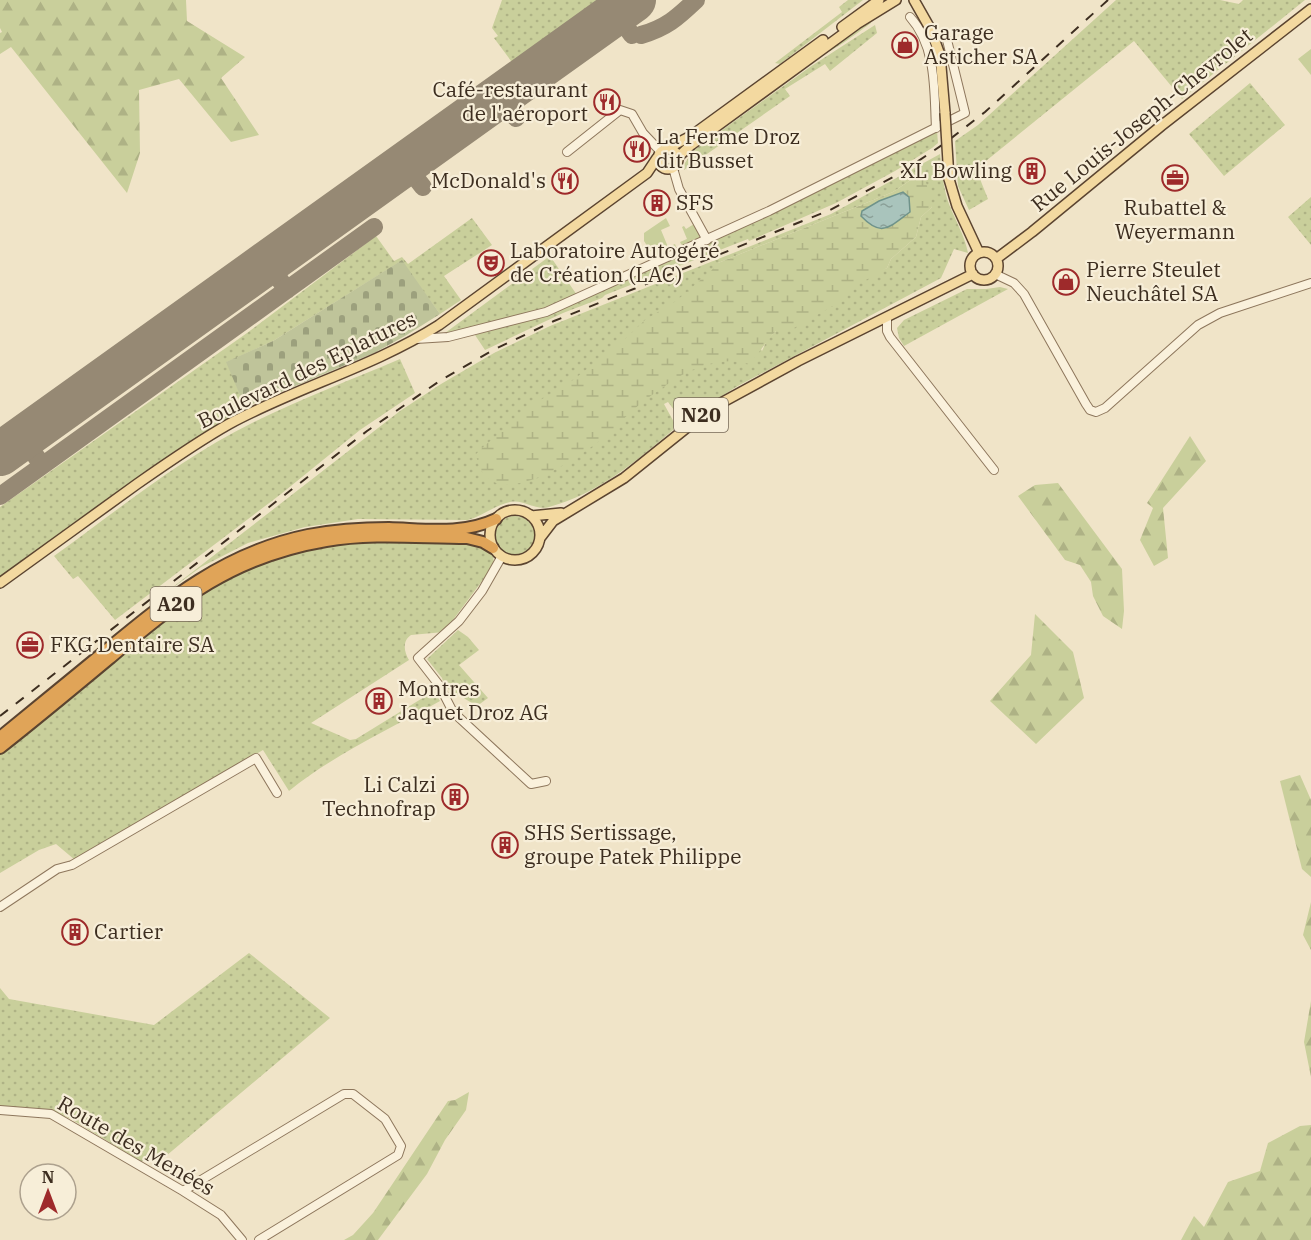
<svg xmlns="http://www.w3.org/2000/svg" width="1311" height="1240" font-family="'IBM Plex Serif',serif">
  <style>
    .grass { fill: url(#grass-dots); fill-rule: evenodd }
    .forest { fill: url(#forest-firs) }
    .wetland { fill: url(#wetland-marsh) }
    .cemetery { fill: url(#cemetery-stones) }
    .garden { fill: #c9cf9b }
    .water { fill: url(#water-ripples); stroke: #6f938a; stroke-width: 1.5 }
    .lines { fill: none; stroke-linecap: round; stroke-linejoin: round }
    .taxiway { stroke: #968974; stroke-width: 18 }
    .runway { stroke: #968974; stroke-width: 44 }
    .minor-casing { stroke: #8d765c; stroke-width: 10 }
    .major-casing { stroke: #5b4430; stroke-width: 12 }
    .highway-casing { stroke: #5b4430; stroke-width: 14 }
    .minor { stroke: #faf1dc; stroke-width: 8 }
    .major { stroke: #f3d9a0; stroke-width: 9 }
    .highway { stroke: #e0a458; stroke-width: 10 }
    .rail { stroke: #3d2e20; stroke-width: 2; stroke-dasharray: 10 10; stroke-linecap: butt }
    .major-bridge-casing { stroke: #5b4430; stroke-width: 12; stroke-linecap: butt }
    .major-bridge { stroke: #f3d9a0; stroke-width: 9 }
    .labels { text-anchor: middle; stroke-width: 4.5; stroke-linejoin: round; paint-order: stroke }
    .shield { fill: #f7eed8; stroke: #756857; stroke-width: 1.5 }
    .shield-label { font-size: 20px; font-weight: bold; fill: #3d2e20 }
    .poi-label { font-size: 21px; fill: #3d2e20; stroke: #f7eed8; text-anchor: start }
    .street-label { font-size: 21px; fill: #3d2e20; stroke: #f7eed8 }
  </style>
  <defs>
    <pattern id="grass-dots" width="8" height="8" patternUnits="userSpaceOnUse" patternTransform="scale(1.5)"><rect width="8" height="8" fill="#c9cf9b"/><path d="M2 2h.1M6 6h.1" fill="none" stroke="#aeb285" stroke-width="1.8" stroke-linecap="round"/></pattern>
    <pattern id="forest-firs" width="22" height="20" patternUnits="userSpaceOnUse" patternTransform="scale(1.5)"><rect width="22" height="20" fill="#c9cf9b"/><path d="M5 1l3.5 6h-7zM16 11l3.5 6h-7z" fill="#aeb285"/></pattern>
    <pattern id="wetland-marsh" width="20" height="14" patternUnits="userSpaceOnUse" patternTransform="scale(1.5)"><rect width="20" height="14" fill="#c9cf9b"/><path d="M1 5h8M5 5V1M11 12h8M15 12V8" fill="none" stroke="#aeb285"/></pattern>
    <pattern id="cemetery-stones" width="16" height="16" patternUnits="userSpaceOnUse" patternTransform="scale(1.5)"><rect width="16" height="16" fill="#bfc49a"/><path d="M2 7V4a2 2 0 0 1 4 0v3zM10 15v-3a2 2 0 0 1 4 0v3z" fill="#9ca07d"/></pattern>
    <pattern id="water-ripples" width="26" height="14" patternUnits="userSpaceOnUse" patternTransform="scale(1.5)"><rect width="26" height="14" fill="#a9c4bc"/><path d="M2 4q2-2 4 0t4 0M15 11q2-2 4 0t4 0" fill="none" stroke="#8ba098"/></pattern>
  </defs>
  <rect width="100%" height="100%" fill="#f0e4c8"/>
  <path class="grass" d="M502,0H606L514,65L494,38L498,36L492,28Z
    M848,0H863L780,64L775,63L842,12L839,7Z
    M1116,0H1220L1239,4L1243,0H1305L1182,99L1134,41L976,169L988,199L969,210L958,186L955,141L978,125Z
    M869,19L871,23C853,36 837,49 817,57Z
    M875,25L877,33L830,71L825,64L785,89L790,96L684,170L685,163L693,151L810,67Z
    M1250,83L1285,125L1224,176L1189,134Z
    M937,131L938,143L932,148L895,171L836,203L749,241L748,239L605,295L602,298L563,313L485,350L475,335L548,313L580,299L711,242Z
    M940,154C942,171 943,188 949,204C955,220 965,236 968,253L954,249L941,278L736,387L686,419H681L668,402L664,404L675,424L673,430C635,462 598,494 549,507C535,511 524,499 510,502C498,504 482,516 468,520L358,519L305,527L248,543L201,567L164,594L400,411L441,384L494,353L550,326L831,214ZM912,179L932,207L921,217L916,237L891,259L887,268L805,302L767,340L762,351L718,263L893,192Z
    M1311,197V245L1288,217Z
    M472,218L492,245L444,276L461,300L440,314L401,261L273,341L227,362L246,409L216,425L186,445L0,579V507L247,333L376,236L394,261L402,257L408,264Z
    M550,256L577,295L530,314L445,333Z
    M1000,287L1008,289L904,346L899,338L897,328L904,320L967,289H986Z
    M400,359L415,393L360,430L281,494L115,620L78,576L73,579L54,556C118,510 181,458 252,423C300,399 351,380 400,359Z
    M495 536a20 20 0 1 1 40 0a20 20 0 1 1-40 0Z
    M375,541L476,544L493,554L494,565L444,632L411,635C402,641 404,652 409,660L311,723L350,740L356,739L434,691L440,701C390,729 333,755 289,791L263,750L75,860L56,844L39,850L0,873V753C40,720 81,687 121,654C151,629 182,602 217,583C265,557 321,542 375,541Z
    M458,630L468,637L479,650L459,665L488,698L477,706L445,687L442,678L427,659Z
    M249,953L330,1018L160,1161L148,1153L142,1162L71,1119L51,1111L0,1106V988L9,999L154,1025Z"/>
  <path class="forest" d="M0,0H186L187,21L245,57L221,78L259,135L231,142L179,79L139,90L140,153L127,193L11,47L0,54V33L2,32L0,28Z
    M1190,436L1206,461L1163,508L1168,558L1154,566L1140,540L1153,508L1147,503Z
    M1058,483L1122,569L1124,611L1122,629L1103,616L1093,596L1091,582L1080,565L1065,560L1018,496L1035,485Z
    M1035,614L1073,652L1084,698L1036,744L990,701L1031,655Z
    M1300,775L1311,800V877L1302,869L1280,781Z
    M1311,902V950L1303,935Z
    M1311,1001V1077L1304,1042Z
    M469,1092L466,1110L445,1140L427,1174L378,1240H344L353,1235L373,1213L448,1101L455,1100Z
    M1311,1125V1240H1181L1194,1216L1204,1227L1228,1182L1260,1171L1268,1143L1300,1126Z"/>
  <path class="wetland" d="M923,176L926,182L932,207L921,217L916,237L891,259L887,268L850,289L840,302L787,332L776,331C766,341 759,354 749,364C727,357 702,364 682,375C666,385 648,397 633,410C623,419 614,430 603,438C576,460 486,521 476,454L483,447L537,402L569,383L622,342L645,320L676,301L711,271L718,263L893,192L912,179Z"/>
  <path class="cemetery" d="M402,260L440,314L405,336L374,353L245,407L226,362L273,341Z"/>
  <path class="garden" d="M1311,49V75L1298,59Z
    M666,218L670,226L661,230L668,247L675,244L677,249L655,258L644,241V233Z
    M694,224L701,238L682,246L680,242L687,239L682,227L684,226L686,229Z"/>
  <path class="water" d="M903,192L909,197L910,212C889,227 882,238 861,216L862,211L879,201Z"/>
  <g class="lines">
    <path class="taxiway" d="M616,13L632,35
      M641,35C666,28 677,18 696,0
      M500,96L516,118
      M405,164L423,187
      M267,262L287,290
      M23,438L42,465
      M0,496L374,227"/>
    <path class="runway" d="M0,454L634,0"/>
    <g class="minor-casing">
      <path id="minor" d="M910,17C937,47 934,91 936,128
        M567,152L620,110L632,114L643,133L660,151
        M673,168L679,189L707,240
        M995,274L1014,283L1024,294L1086,404L1090,410L1096,412L1105,408L1198,325L1220,313L1311,283
        M887,318V331L890,337L994,470
        M416,339L448,337L546,312L769,211L965,113L947,40
        M502,556L482,591L459,621L418,658L439,685L453,712L531,784L546,781
        M0,907L57,869L72,865L256,758L277,793
        M0,1110L51,1114L183,1191L221,1215L242,1240
        M183,1191L344,1094H353L385,1119L401,1146L398,1155L259,1240"/>
    </g>
    <g class="major-casing">
      <path id="major" d="M914,0L931,30L940,55L945,113
        M842,27L879,0
        M668,148L691,136L823,40
        M658 159a10 10 0 1 1 20 0a10 10 0 1 1-20 0Z
        M678,157L691,145L857,24L896,0
        M949,179L957,206L979,253
        M970 266a14 14 0 1 1 28 0a14 14 0 1 1-28 0Z
        M996,259L1032,232L1161,126L1311,9
        M490 535a25 25 0 1 1 50 0a25 25 0 1 1-50 0Z
        M531,516L561,513
        M540,538L553,521L624,478L710,409L798,361L973,274
        M0,583C46,550 91,517 137,484C167,463 197,442 229,424C297,387 373,367 439,325L647,173L657,158"/>
    </g>
    <g class="highway-casing">
      <path id="highway" d="M0,737C35,708 70,680 105,651C168,599 225,552 308,535C334,530 361,528 389,528C425,529 462,535 496,519
        M0,748C37,719 73,689 109,659C180,600 231,557 326,541C372,533 420,538 467,538L483,542L493,548"/>
    </g>
    <use href="#minor" class="minor"/>
    <use href="#major" class="major"/>
    <use href="#highway" class="highway"/>
    <path class="rail" d="M0,716L367,431L441,380L493,350L554,321L830,210L899,174L945,143L985,112L1108,0"/>
    <g class="major-bridge-casing">
      <path id="major-bridge" d="M945,113L949,179"/>
    </g>
    <use href="#major-bridge" class="major-bridge"/>
  </g>
  <defs>
    <g id="shop-ring" transform="scale(1.35)"><circle r="9.5" fill="#f7eed8" stroke="#9e2a2b" stroke-width="1.5"/><path d="M-5-2.5h2.3a2.7 3.5 0 0 1 5.4 0H5L5.5 6h-11ZM-1.5-2.5h3a1.5 2.3 0 0 0-3 0Z" fill="#9e2a2b"/></g>
    <g id="restaurant-ring" transform="scale(1.35)"><circle r="9.5" fill="#f7eed8" stroke="#9e2a2b" stroke-width="1.5"/><path d="M-5-6h1v4h1v-4h1v4h1v-4h1v5L-1.5 .5V6h-2V.5L-5-1ZM5-6V6H3V1.5H1.5Q1.5-4 5-6Z" fill="#9e2a2b"/></g>
    <g id="building-ring" transform="scale(1.35)"><circle r="9.5" fill="#f7eed8" stroke="#9e2a2b" stroke-width="1.5"/><path d="M-4-6H4V6H1V3H-1V6H-4ZM-2.5-4.3h1.7v1.8h-1.7ZM.8-4.3h1.7v1.8H.8ZM-2.5-1h1.7V.8h-1.7ZM.8-1h1.7V.8H.8Z" fill="#9e2a2b"/></g>
    <g id="office-ring" transform="scale(1.35)"><circle r="9.5" fill="#f7eed8" stroke="#9e2a2b" stroke-width="1.5"/><path d="M-6-3h4V-5.5h4V-3h4V5H-6ZM-1-4.5V-3h2v-1.5ZM-6 0V1H6V0Z" fill="#9e2a2b"/></g>
    <g id="theatre-ring" transform="scale(1.35)"><circle r="9.5" fill="#f7eed8" stroke="#9e2a2b" stroke-width="1.5"/><path d="M-5-5.5Q0-4 5-5.5V0Q5 5 0 6Q-5 5-5 0ZM-3.3-2.5H-1v1.5H-3.3ZM1-2.5H3.3v1.5H1ZM-2.8 1Q0 5.5 2.8 1Z" fill="#9e2a2b"/></g>
  </defs>
  <g fill-rule="evenodd">
    <use href="#shop-ring" x="905" y="45"/>
    <use href="#restaurant-ring" x="607" y="102"/>
    <use href="#restaurant-ring" x="637" y="149"/>
    <use href="#building-ring" x="1032" y="171"/>
    <use href="#office-ring" x="1175" y="178"/>
    <use href="#restaurant-ring" x="565" y="181"/>
    <use href="#building-ring" x="657" y="203"/>
    <use href="#theatre-ring" x="491" y="263"/>
    <use href="#shop-ring" x="1066" y="282"/>
    <use href="#office-ring" x="30" y="645"/>
    <use href="#building-ring" x="379" y="701"/>
    <use href="#building-ring" x="455" y="797"/>
    <use href="#building-ring" x="505" y="845"/>
    <use href="#building-ring" x="75" y="932"/>
  </g>
  <g class="labels">
    <g class="shield">
      <rect x="674" y="398" width="54" height="34" rx="4.5"/>
      <rect x="150.5" y="587" width="51" height="34" rx="4.5"/>
    </g>
    <g class="shield-label">
      <text x="701" y="422">N20</text>
      <text x="176" y="611">A20</text>
    </g>
    <g class="poi-label">
      <text x="924" y="40">Garage<tspan x="924" dy="24">Asticher SA</tspan></text>
      <text x="588" y="97" text-anchor="end">Café-restaurant<tspan x="588" dy="24">de l'aéroport</tspan></text>
      <text x="656" y="144">La Ferme Droz<tspan x="656" dy="24">dit Busset</tspan></text>
      <text x="1012" y="178" text-anchor="end">XL Bowling</text>
      <text x="546" y="188" text-anchor="end">McDonald's</text>
      <text x="676" y="210">SFS</text>
      <text x="1175" y="215" text-anchor="middle">Rubattel &amp;<tspan x="1175" dy="24">Weyermann</tspan></text>
      <text x="510" y="258">Laboratoire Autogéré<tspan x="510" dy="24">de Création (LAC)</tspan></text>
      <text x="1086" y="277">Pierre Steulet<tspan x="1086" dy="24">Neuchâtel SA</tspan></text>
      <text x="50" y="652">FKG Dentaire SA</text>
      <text x="398" y="696">Montres<tspan x="398" dy="24">Jaquet Droz AG</tspan></text>
      <text x="436" y="792" text-anchor="end">Li Calzi<tspan x="436" dy="24">Technofrap</tspan></text>
      <text x="524" y="840">SHS Sertissage,<tspan x="524" dy="24">groupe Patek Philippe</tspan></text>
      <text x="94" y="939">Cartier</text>
    </g>
    <g class="street-label">
      <text transform="translate(1142 120) rotate(-39)" y="7">Rue Louis-Joseph-Chevrolet</text>
      <text transform="translate(307 370) rotate(-26)" y="7">Boulevard des Eplatures</text>
      <text transform="translate(136 1146) rotate(30)" y="7">Route des Menées</text>
    </g>
  </g>
  <g transform="translate(48 1192)"><circle r="28" fill="#f7eed8" stroke="#ada18e" stroke-width="1.5"/>
  <path d="M0-4.5L10 22L0 15L-10 22Z" fill="#9e2a2b"/>
  <text y="-9" font-size="16" font-weight="bold" text-anchor="middle" fill="#3d2e20">N</text>
  </g>
</svg>
